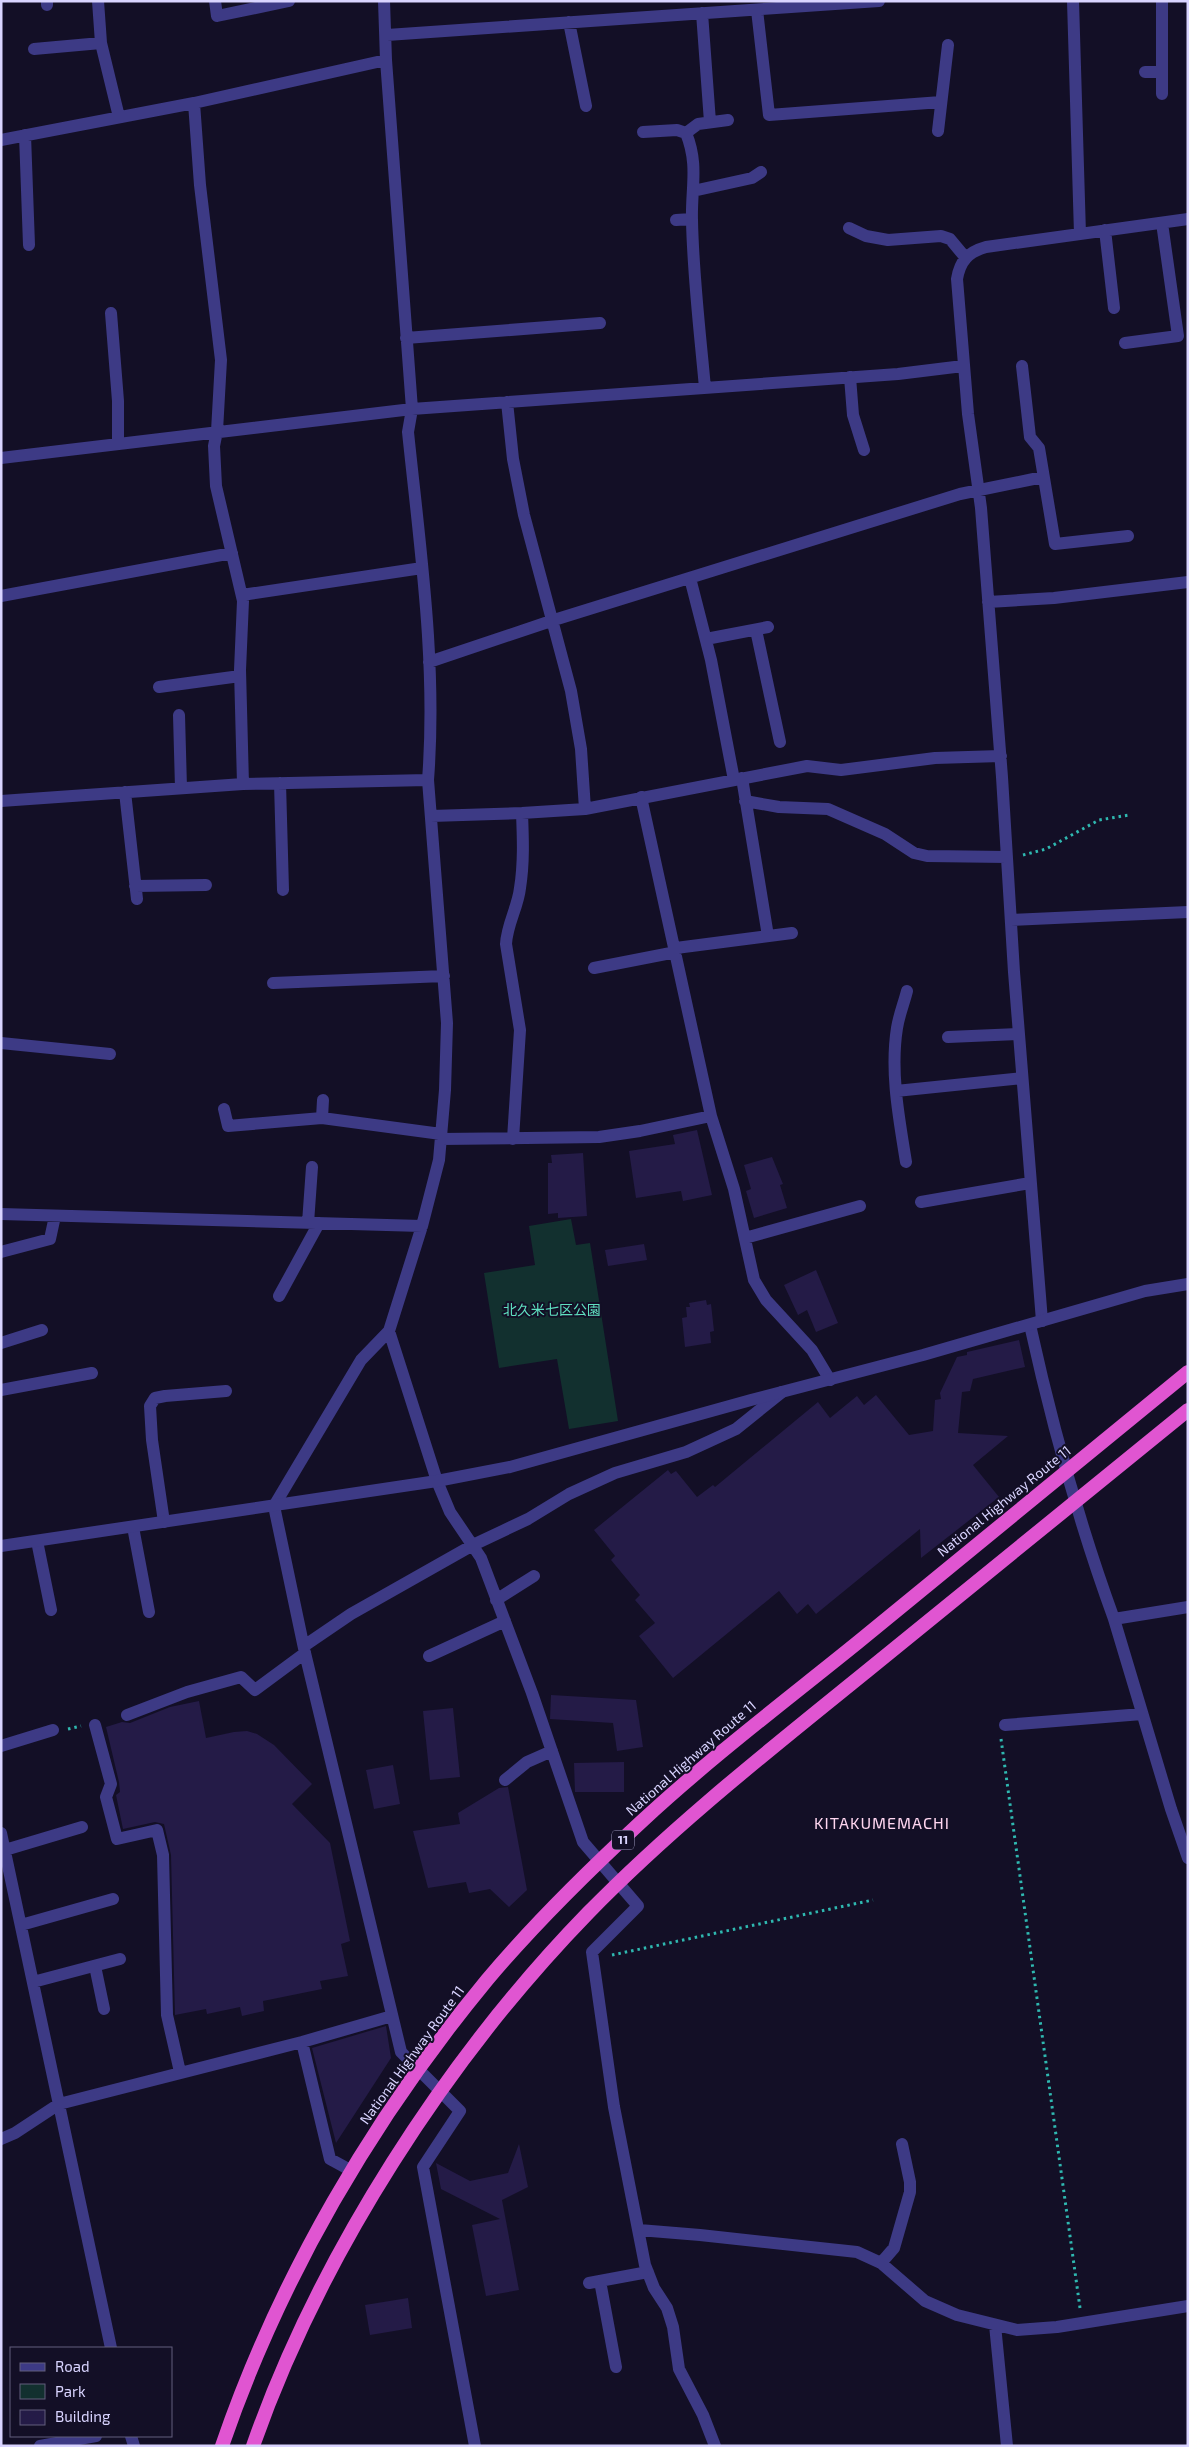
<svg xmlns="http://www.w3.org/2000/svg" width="1189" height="2447" font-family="'Exo 2','Noto Sans JP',sans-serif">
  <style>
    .green { fill: #12302f }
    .building { fill: #241b47 }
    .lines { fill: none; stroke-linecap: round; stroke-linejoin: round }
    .path { stroke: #2fb8b0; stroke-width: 3; stroke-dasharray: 2.5 4; stroke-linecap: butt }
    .minor { stroke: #3d3a85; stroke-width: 12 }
    .tertiary { stroke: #3d3a85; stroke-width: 12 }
    .trunk { stroke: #e055d1; stroke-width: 14 }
    .labels { text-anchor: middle; stroke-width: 4; stroke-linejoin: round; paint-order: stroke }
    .shield { fill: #130f26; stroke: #9e99be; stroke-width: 1 }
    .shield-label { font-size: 12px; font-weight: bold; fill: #d9d4ff }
    .park-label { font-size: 14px; fill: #5fe0c0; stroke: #130f26 }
    .street-label { font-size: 14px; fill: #d9d4ff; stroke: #130f26 }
    .quarter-label { font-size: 16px; letter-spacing: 1px; fill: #ffd6f0; stroke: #130f26 }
  </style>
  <rect width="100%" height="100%" fill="#130f26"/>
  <path class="green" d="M571,1219L576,1245L590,1243L618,1421L569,1429L557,1359L499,1368L484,1273L535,1265L529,1226Z"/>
  <path class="building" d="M697,1130L712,1195L683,1201L681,1191L636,1198L629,1151L675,1144L673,1135Z
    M583,1153L587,1216L558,1218V1213L548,1214V1163H552L551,1155Z
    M772,1157L783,1184L780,1185L787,1208L754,1218L746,1191L751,1189L744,1165Z
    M644,1244L647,1260L608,1266L605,1250Z
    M816,1270L838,1323L816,1332L807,1310L798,1315L784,1285Z
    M706,1300L707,1305L711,1304L714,1331L710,1332L711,1343L685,1347L682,1318L687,1317L686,1307H690L689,1303Z
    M1019,1340L1025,1367L973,1379L970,1391L962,1392L958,1433L1008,1436L973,1465L999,1497L921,1558L920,1529L816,1614L808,1604L797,1614L779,1591L673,1678L639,1636L655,1623L635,1600L640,1595L611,1560L615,1556L594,1530L668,1470L671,1474L676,1471L697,1497L713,1485L715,1487L818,1402L830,1418L857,1396L864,1405L876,1395L909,1435L933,1431L935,1400L941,1399L940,1393L957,1357L967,1355V1352Z
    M551,1695L636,1700L643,1747L617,1751L613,1723L550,1719Z
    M199,1701L206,1738L234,1732L247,1731L257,1734L274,1745L312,1784L292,1804L330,1843L350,1941L341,1944L348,1976L320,1981L322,1989L263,2001L264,2011L242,2016L240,2007L207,2014L206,2009L175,2015L171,1855L164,1824L155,1822L123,1829L116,1795L120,1792L119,1782L106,1727L122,1722L130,1723L170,1707Z
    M453,1708L460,1777L430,1780L423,1711Z
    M624,1762V1792H575L574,1763Z
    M393,1765L400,1804L374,1809L366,1770Z
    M508,1787L527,1890L509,1907L490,1889L469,1893L466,1882L428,1888L413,1831L460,1824L458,1813L499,1788Z
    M386,2026L391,2058L336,2143L312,2048Z
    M519,2144L528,2187L502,2200L519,2290L486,2296L472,2225L500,2219L441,2189L436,2163L470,2181L508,2173Z
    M408,2298L412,2328L370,2335L365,2305Z"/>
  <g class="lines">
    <path class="path" d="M1023,855L1046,849L1099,820L1129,815
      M68,1729L81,1726
      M1001,1739L1080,2308
      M612,1955L873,1900"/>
    <path class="minor" d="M98,1L101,43L119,117
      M215,1L217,16L289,1
      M384,1L386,60L412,409L408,432C420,548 437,664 428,780L447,1023L445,1090L439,1160L422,1226L389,1331L361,1360L274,1506L305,1653L401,2052L460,2111L423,2167L475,2446
      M1073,1L1080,234
      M47,5V1
      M757,10L769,115L941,102
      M702,13L710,122
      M569,22L586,106
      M387,35L879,1
      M34,49L101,43
      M1145,72H1161
      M1162,94V1
      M194,103L200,185L221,360L217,431L214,446L216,486L243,601L240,670L243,784
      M938,131L948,45
      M643,132L677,130L686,133C699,165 691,188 692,220C693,276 700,332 705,388
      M686,133L698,124L728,120
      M25,135L29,245
      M1,140L194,103L386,60
      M693,191L752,178L761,172
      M676,220L692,219
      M849,228L866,236L888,240L941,236L950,239L965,257
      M1105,230L1114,308
      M111,313L118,401V444
      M406,338L600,323
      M1125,343L1178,336L1162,223
      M1022,366L1030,437L1039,448L1055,544L1128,536
      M850,377L853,415L864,450
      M507,402L513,459L524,515L571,691L581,749L585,809
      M1,458L412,409L898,374L963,366
      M690,578L711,660L734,780
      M242,595L422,568
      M1,596L232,553
      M988,602L1054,598L1188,582
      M756,630L780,742
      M706,639L768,627
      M429,662L554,620L960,494L1043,477
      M159,687L240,676
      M179,715L181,788
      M742,778L768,936
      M280,783L283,890
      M125,792L137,899
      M641,797L711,1116L734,1189L754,1280L766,1300L812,1350L830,1380
      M1,801L243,784L428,780
      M745,801L779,807L828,809L885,834L914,853L927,856L1007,857
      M431,816L522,813L585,809L807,766L841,770L935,758L1001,756
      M135,886L206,885
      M1011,920L1188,912
      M676,948L792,933
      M594,968L676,952
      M273,983L444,976
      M948,1037L1019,1034
      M1,1043L110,1054
      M896,1091L1022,1078
      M224,1109L228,1126L322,1118L441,1134
      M322,1118L323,1100
      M441,1139L599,1137L640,1131L711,1116
      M513,1139L520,1030L506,944C507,924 518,907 520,888C524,863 523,838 522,813
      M906,1162C899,1118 890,1072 897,1028C899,1015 904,1003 907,991
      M921,1202L1030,1183
      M1,1214L422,1226
      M308,1223L312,1167
      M745,1238L860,1206
      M1,1252L50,1239L55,1216
      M279,1296L319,1223
      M1042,1321L1014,972L1002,777L981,508L968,414L957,279C960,261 968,252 986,247L1188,219
      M1030,1325C1052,1425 1079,1523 1114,1619L1188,1607
      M389,1331L437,1481L450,1512L481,1558L532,1693L583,1842L638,1906L592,1952L614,2107L645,2265L654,2288L667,2308L673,2327L679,2369L703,2415L715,2446
      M1,1343L42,1330
      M1,1390L92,1373
      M164,1522L152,1440L150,1406L155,1398L165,1396L226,1391
      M133,1527L149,1612
      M37,1541L51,1610
      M496,1600L534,1576
      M1114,1619L1171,1809L1188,1858
      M304,1646L351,1614L473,1545L528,1519L569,1494L615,1473L686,1452L736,1429L782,1392
      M429,1656L505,1621
      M127,1715L187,1692L241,1677L255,1690L305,1653
      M95,1725L111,1784L106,1797L117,1839L157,1830L163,1855L167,2015L180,2072
      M1005,1725L1142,1714
      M1,1746L53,1730
      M505,1780L527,1762L552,1751
      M1,1833L111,2348
      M5,1850L82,1827
      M21,1925L113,1899
      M95,1966L104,2009
      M33,1982L120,1959
      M302,2042L330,2159L352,2171
      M1,2139L15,2133L59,2104L302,2042L392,2016
      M639,2230L700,2235L857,2252L881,2263L925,2301L957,2315L1017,2330L1057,2327L1188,2306
      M881,2263L894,2248L910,2192V2182L902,2144
      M600,2281L616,2367
      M589,2283L648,2272
      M995,2325L1007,2446
      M131,2436L134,2446
      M40,2446L96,2436"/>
    <path class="tertiary" d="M1,1546L437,1481L510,1467L751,1400L923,1355L1145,1291L1188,1284"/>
    <path class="trunk" d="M222,2446C280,2277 373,2118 487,1980C534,1924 587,1872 641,1822C710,1758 784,1702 857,1643C967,1553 1077,1462 1188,1372
      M253,2446C320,2255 447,2058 588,1913C674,1825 772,1748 867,1671C974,1584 1081,1497 1188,1410"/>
  </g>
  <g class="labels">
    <rect class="shield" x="612" y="1830.5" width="22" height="19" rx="4"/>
    <g class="shield-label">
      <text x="623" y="1844">11</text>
    </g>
    <g class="park-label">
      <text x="552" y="1315">北久米七区公園</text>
    </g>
    <g class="street-label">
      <text transform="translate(1004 1501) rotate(-39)" y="5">National Highway Route 11</text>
      <text transform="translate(691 1758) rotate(-41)" y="5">National Highway Route 11</text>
      <text transform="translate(412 2055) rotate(-54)" y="5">National Highway Route 11</text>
    </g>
    <g class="quarter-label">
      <text x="882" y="1829">KITAKUMEMACHI</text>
    </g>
  </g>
  <rect width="1189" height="2447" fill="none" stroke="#d9d4ff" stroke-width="5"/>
  <rect x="10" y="2347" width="162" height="90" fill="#130f26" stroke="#625e7d"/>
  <rect x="20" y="2363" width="25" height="8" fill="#3d3a85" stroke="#625e7d"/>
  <text x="55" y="2372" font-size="15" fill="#d9d4ff">Road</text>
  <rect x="20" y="2384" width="25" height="15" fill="#12302f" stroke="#625e7d"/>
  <text x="55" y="2397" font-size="15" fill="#d9d4ff">Park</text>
  <rect x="20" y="2410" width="25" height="15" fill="#241b47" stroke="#625e7d"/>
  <text x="55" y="2422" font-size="15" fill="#d9d4ff">Building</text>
</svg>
